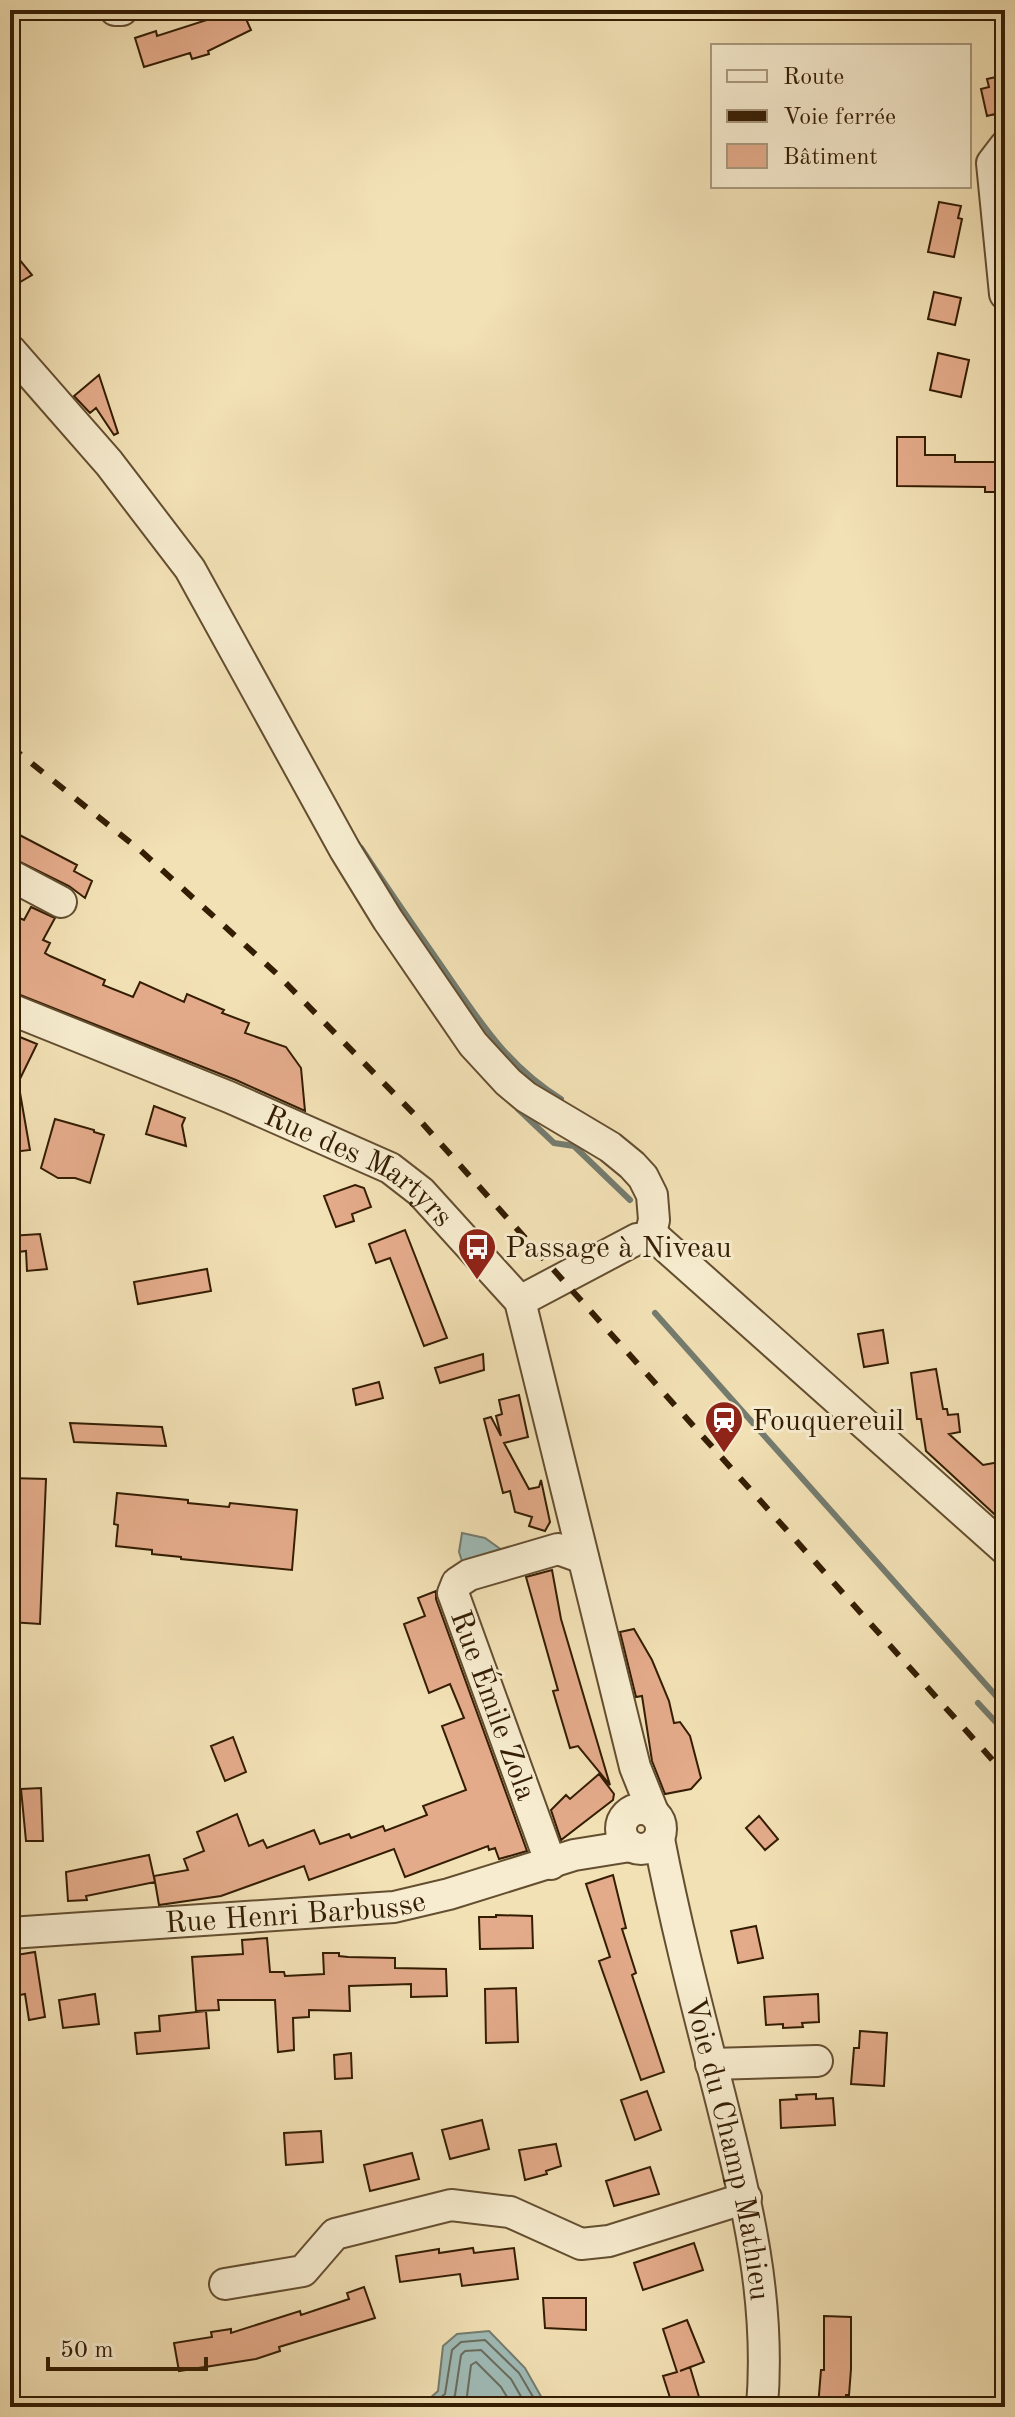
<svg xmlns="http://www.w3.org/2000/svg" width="1015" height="2417" font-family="'Old Standard TT',serif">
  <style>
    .water { fill: #9fbbb7; stroke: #747c6f; stroke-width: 2 }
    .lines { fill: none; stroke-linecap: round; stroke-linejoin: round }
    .shore { stroke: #6a6c5d; stroke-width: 2 }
    .stream { stroke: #747c6f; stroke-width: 6 }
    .building { fill: #e4ab8a; stroke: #341d03; stroke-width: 2 }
    .minor-casing { stroke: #644e30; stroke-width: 34 }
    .minor { stroke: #f7eccf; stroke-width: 30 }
    .rail { stroke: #341d03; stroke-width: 6; stroke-dasharray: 14 14; stroke-linecap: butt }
    .labels { text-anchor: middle; stroke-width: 6; stroke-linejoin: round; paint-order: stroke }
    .street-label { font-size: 30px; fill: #341d03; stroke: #f7eccf }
    .poi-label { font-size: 30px; fill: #341d03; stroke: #f7eccf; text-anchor: start }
  </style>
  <rect width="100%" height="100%" fill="#f2e1b5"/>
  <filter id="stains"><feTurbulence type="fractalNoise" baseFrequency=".0025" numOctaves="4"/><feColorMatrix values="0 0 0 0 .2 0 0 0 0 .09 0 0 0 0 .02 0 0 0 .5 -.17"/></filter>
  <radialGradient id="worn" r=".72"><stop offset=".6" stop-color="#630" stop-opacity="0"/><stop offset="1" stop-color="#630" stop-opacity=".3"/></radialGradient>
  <path class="water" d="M462,1533L485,1538L503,1551L463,1564L459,1552Z
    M489,2331L525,2368L547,2407H386L429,2399L438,2391L443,2346L457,2334Z"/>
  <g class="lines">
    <path class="shore" d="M428,2407L445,2394L452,2350L461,2342L485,2340L519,2373L539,2407
      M447,2407L455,2395L461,2355L465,2351L481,2350L511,2379L527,2407
      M463,2407L467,2396L471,2365L476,2362L501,2387L513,2407"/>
    <path class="stream" d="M361,848C386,886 412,924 438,961C475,1014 504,1064 561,1099
      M518,1109L554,1143L574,1146L630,1200
      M655,1313L1005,1706
      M978,1703L1005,1732"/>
  </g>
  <path class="building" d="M205,10H242L251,30L208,51L209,54L192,59L190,53L144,67L135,38L156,31L157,36L210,19Z
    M1005,75V126L997,127L995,114L987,116L981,89L989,87L987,79Z
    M939,202L961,206L958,218L962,219L954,257L928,252Z
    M10,248L32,275L10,288Z
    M934,292L961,298L955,325L928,319Z
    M938,353L969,360L961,397L930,390Z
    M99,375L118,433L114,435L96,408L90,413L74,396Z
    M897,437H925V455H955V462H1005V492H985V487L897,486Z
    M10,830L77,865L74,871L92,881L85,898L69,886L10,857Z
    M31,907L55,918L43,940L50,943L45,953L50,956L105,980L103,985L133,997L140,982L184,1002L187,994L224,1010L222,1013L249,1023L245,1033L286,1047L301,1068L305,1111L236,1080L10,991V914L24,920Z
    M10,1033L37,1044L16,1087H19L30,1150L13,1152L10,1147Z
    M154,1106L185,1118L182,1125L186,1146L146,1134Z
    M55,1119L94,1130V1132L104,1135L90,1183L75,1178H58L41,1168Z
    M355,1185L364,1188L371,1207L352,1214L354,1221L336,1227L324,1196Z
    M405,1230L447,1338L424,1346L390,1258L376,1263L369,1244Z
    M40,1234L47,1269L27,1271L26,1251L10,1253V1236Z
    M207,1269L211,1291L138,1304L134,1282Z
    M883,1330L888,1363L864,1367L858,1334Z
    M483,1354L484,1370L440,1383L435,1368Z
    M936,1369L943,1409H947L948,1415L958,1414L960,1432L949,1434L983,1465L1005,1461V1524L926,1451L921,1419H917L911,1373Z
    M379,1382L383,1398L356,1405L353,1389Z
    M519,1395L528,1437L504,1443L529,1489L539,1487L541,1480L550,1522L545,1531L529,1526L532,1517L515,1512L510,1491L503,1493L484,1419L491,1417L501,1436L496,1416L502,1414L499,1400Z
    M70,1423L162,1427L166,1446L74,1442Z
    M10,1478L46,1479L40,1624L10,1622Z
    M117,1493L188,1500V1503L229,1507L230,1503L297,1510L292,1570L181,1559V1557L152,1554V1550L116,1546L118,1525L114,1524Z
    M552,1570L561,1619L610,1785L578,1746L570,1748L553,1691L558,1690L526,1577Z
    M436,1591V1599L527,1851L499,1859L495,1848L489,1850L488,1846L405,1877L394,1849L309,1880L304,1866L221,1896L159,1905L154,1876L188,1870L184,1859L204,1851L197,1832L237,1814L249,1846L263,1840L267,1848L314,1830L320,1844L349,1834L351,1838L383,1826L385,1831L427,1815L423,1806L466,1790L442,1726L464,1718L450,1684L429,1693L404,1624L425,1616L418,1598Z
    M634,1629L652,1660L669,1701L674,1723L680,1722L690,1736L701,1778L691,1789L665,1794L652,1761L642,1696L636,1697L620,1632Z
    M233,1737L246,1772L225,1781L211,1746Z
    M599,1774L614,1794L613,1800L561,1840L551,1810L566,1795L570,1799Z
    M41,1788L43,1841H26L21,1789Z
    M759,1816L778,1839L765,1850L746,1828Z
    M149,1855L155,1882L86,1896L87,1900L68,1901L66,1872Z
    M613,1875L626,1928L622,1929L636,1973L632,1975L664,2072L641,2080L599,1961L610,1957L586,1884Z
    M496,1915L532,1916L533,1948L480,1949L479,1917H496Z
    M756,1926L763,1958L738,1963L731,1931Z
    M267,1938L270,1972H284L285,1976L324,1974L323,1953H339V1956L348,1957L395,1958V1968L446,1969L447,1996L411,1997V1984L349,1986L350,2011L309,2010V2017L293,2018L294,2050L278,2052L275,2000H218L219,2010L196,2011L192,1957L243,1954L242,1940Z
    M35,1952L45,2017L29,2020L25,1994L10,1997V1956Z
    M516,1988L518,2042L486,2043L485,1989Z
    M95,1994L99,2024L63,2028L59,2000Z
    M818,1994L819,2022L802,2023L803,2027L783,2028V2024L766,2025L764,1997Z
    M206,2011L209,2048L137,2054L135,2033L160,2031L159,2016Z
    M860,2031L887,2033L884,2086L851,2084L854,2048H859Z
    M351,2053L352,2078L335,2079L334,2055Z
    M647,2091L661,2130L635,2140L621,2100Z
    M816,2094V2099L833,2098L835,2125L781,2128L780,2100L797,2099L796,2095Z
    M482,2120L489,2149L450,2159L442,2130Z
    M321,2131L323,2162L286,2165L284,2133Z
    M556,2144L561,2166L546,2171L547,2174L525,2180L519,2150Z
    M412,2153L419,2179L370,2191L364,2165Z
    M650,2167L659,2194L614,2206L606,2181Z
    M694,2243L703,2270L643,2290L634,2263Z
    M473,2248L474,2253L514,2248L518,2279L462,2286L460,2274L400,2282L396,2256L439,2249V2253Z
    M364,2287L375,2318L279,2347L280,2351L256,2359L179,2371L174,2343L212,2337L211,2332L231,2329V2333L300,2311L301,2315L349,2299L347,2293Z
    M543,2298H586V2330L545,2328Z
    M824,2316L851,2317V2369L849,2395H846L845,2407H818L821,2370H824Z
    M687,2320L704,2362L680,2371L690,2367L702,2407H673L663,2376L677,2372L663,2329Z"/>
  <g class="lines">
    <g class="minor-casing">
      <g id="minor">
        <path d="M115,10H122"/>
        <path d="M1005,146L992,163L1005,294"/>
        <path d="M10,350L109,463L190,569L345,850L388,920L473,1044L508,1082L526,1097L610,1147L632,1165L643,1177L652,1195L654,1220L650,1237"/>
        <path d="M10,875L61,902"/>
        <path id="s1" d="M10,1009L229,1097L390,1168L421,1192L520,1301L635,1767L653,1812"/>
        <path d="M520,1301L637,1239L656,1238L1005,1549"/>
        <circle cx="641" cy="1829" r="20"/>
        <path id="s2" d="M659,1839C676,1927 699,2014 721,2100C747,2204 771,2299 762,2407"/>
        <path d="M551,1864L453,1593L457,1583L469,1575L558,1549L583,1558"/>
        <path id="s3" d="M10,1933L394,1907L449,1894L574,1855L630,1846"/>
        <path d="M711,2064L817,2061"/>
        <path d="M225,2284L303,2271L335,2234L451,2205L510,2212L581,2244L609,2241L746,2198"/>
      </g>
    </g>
    <use href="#minor" class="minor"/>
    <path class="rail" d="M10,746L141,851L221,923L277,974L415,1115L1005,1774"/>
  </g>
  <defs>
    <g id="bus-pin" transform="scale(2)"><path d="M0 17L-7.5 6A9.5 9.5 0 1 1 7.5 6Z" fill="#8f2418" stroke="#f7eccf"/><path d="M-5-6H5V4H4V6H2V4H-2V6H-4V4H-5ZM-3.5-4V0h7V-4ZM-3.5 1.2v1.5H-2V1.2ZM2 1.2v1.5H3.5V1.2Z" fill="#fff"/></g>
    <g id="station-pin" transform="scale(2)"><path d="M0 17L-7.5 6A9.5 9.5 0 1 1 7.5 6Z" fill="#8f2418" stroke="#f7eccf"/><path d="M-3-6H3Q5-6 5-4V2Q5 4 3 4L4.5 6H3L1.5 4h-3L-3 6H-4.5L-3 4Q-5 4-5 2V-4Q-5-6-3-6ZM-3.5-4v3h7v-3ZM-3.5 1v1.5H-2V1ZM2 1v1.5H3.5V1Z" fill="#fff"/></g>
  </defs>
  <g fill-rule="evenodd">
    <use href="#bus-pin" x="477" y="1247"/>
    <use href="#station-pin" x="724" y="1420"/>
  </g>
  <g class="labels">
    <g class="street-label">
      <text dy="10" stroke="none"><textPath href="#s1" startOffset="384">Rue des Martyrs</textPath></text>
      <text transform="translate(494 1705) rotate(70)" y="10">Rue Émile Zola</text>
      <text dy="10" stroke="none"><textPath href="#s3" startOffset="286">Rue Henri Barbusse</textPath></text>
      <text dy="10" stroke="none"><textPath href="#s2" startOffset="318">Voie du Champ Mathieu</textPath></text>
    </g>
    <g class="poi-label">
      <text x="505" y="1257">Passage à Niveau</text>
      <text x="752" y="1430">Fouquereuil</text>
    </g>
  </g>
  <rect width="1015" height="2417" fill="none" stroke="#f2e1b5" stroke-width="40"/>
  <rect x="12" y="12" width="991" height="2393" fill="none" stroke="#341d03" stroke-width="4"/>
  <rect x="20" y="20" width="975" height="2377" fill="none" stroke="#341d03" stroke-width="2"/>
  <rect x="711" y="44" width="260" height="144" fill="#f7eccf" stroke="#a9997d" stroke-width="2"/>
  <rect x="727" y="70" width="40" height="12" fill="#f7eccf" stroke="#a9997d" stroke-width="2"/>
  <text x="783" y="84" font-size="24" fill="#341d03">Route</text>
  <rect x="727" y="110" width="40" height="12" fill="#341d03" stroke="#a9997d" stroke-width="2"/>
  <text x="783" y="124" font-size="24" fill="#341d03">Voie ferrée</text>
  <rect x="727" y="144" width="40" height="24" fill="#e4ab8a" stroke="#a9997d" stroke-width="2"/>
  <text x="783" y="164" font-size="24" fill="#341d03">Bâtiment</text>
  <path d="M48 2357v12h158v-12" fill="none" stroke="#341d03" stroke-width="4"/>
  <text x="60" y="2357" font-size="24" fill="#341d03" stroke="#f7eccf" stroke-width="6" paint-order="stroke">50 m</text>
  <rect width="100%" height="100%" filter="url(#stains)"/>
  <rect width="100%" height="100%" fill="url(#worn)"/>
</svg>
